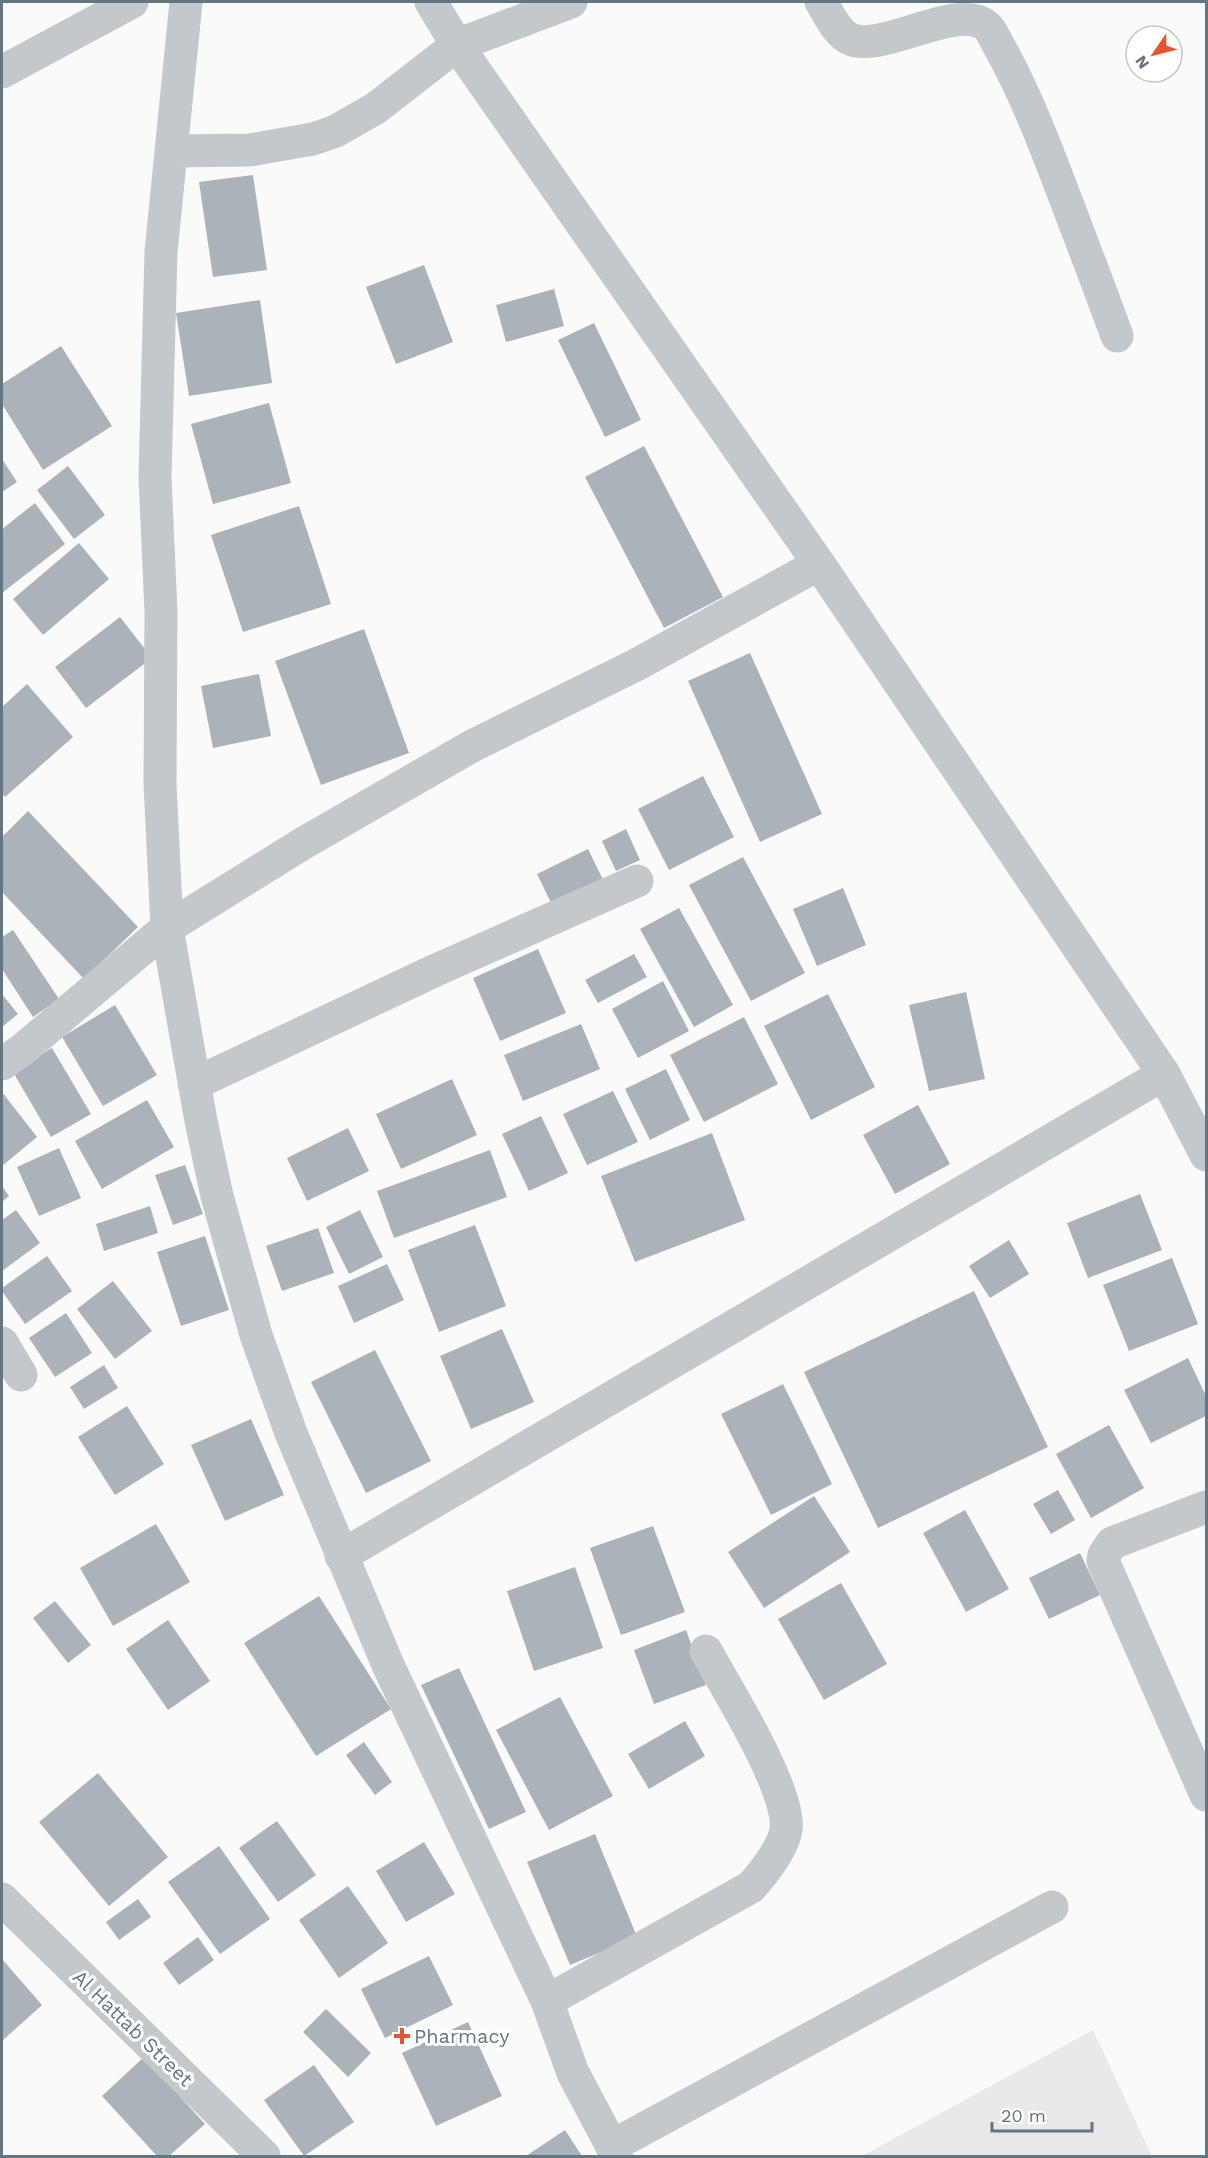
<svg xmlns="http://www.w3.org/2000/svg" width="1208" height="2158" font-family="'Work Sans',sans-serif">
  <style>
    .built { fill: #e8e9e9 }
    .building { fill: #aab3b9 }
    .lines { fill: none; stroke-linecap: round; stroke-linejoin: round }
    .minor { stroke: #c3c8cc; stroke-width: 33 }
    .poi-dot { fill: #e4572e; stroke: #fff; stroke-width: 2 }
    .labels { text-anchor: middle; stroke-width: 6; stroke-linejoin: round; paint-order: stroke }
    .street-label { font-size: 20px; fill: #657683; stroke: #fff }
    .poi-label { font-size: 20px; fill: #657683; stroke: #fff; text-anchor: start }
  </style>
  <rect width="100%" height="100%" fill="#fafaf8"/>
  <path class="built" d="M1093,2030L1152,2156H862Z"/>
  <path class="building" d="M253,175L267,270L213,277L199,182Z
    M424,265L453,342L396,364L366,287Z
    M554,289L564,326L506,342L496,305Z
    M260,300L272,383L189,396L176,313Z
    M594,323L641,420L605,437L558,340Z
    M61,346L112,426L43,470L2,404V384Z
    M269,403L291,483L213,504L191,424Z
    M644,446L723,597L664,628L585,477Z
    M2,459L17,482L2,492Z
    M68,466L105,515L74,539L37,490Z
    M35,503L65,544L2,593V529Z
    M299,506L331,604L243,632L211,535Z
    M79,543L109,579L43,635L13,599Z
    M120,617L152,658L86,708L55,667Z
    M364,629L409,753L321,785L275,661Z
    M750,653L822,814L760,842L688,681Z
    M259,674L271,736L213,748L201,686Z
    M27,684L73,737L5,797L2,793V707Z
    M703,776L734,837L669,870L638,809Z
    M28,811L138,927L84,979L2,892V837Z
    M626,829L640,860L616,871L602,841Z
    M588,849L607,888L556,913L537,874Z
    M743,857L805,973L751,1001L689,885Z
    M843,888L866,945L817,966L793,909Z
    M679,908L733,1005L694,1027L640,929Z
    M13,930L59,999L33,1017L2,969V937Z
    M538,949L566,1013L500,1041L473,978Z
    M634,954L647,977L598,1003L585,980Z
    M663,981L689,1031L638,1058L612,1009Z
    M966,992L985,1079L929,1091L909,1005Z
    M2,994L18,1014L2,1027Z
    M828,994L875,1087L811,1120L764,1026Z
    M115,1005L157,1075L103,1106L62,1037Z
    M744,1017L778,1084L704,1122L670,1055Z
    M581,1024L600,1069L523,1101L504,1055Z
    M52,1048L91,1114L51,1137L13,1072Z
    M666,1069L690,1120L650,1140L625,1089Z
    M452,1079L477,1135L401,1169L376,1114Z
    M613,1091L638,1142L587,1165L563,1114Z
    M2,1092L37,1137L2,1166Z
    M147,1100L174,1147L102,1189L75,1141Z
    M918,1105L950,1164L895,1194L863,1135Z
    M541,1116L568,1173L529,1191L502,1134Z
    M348,1128L369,1171L307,1201L287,1158Z
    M712,1133L745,1220L635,1262L601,1176Z
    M59,1148L81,1198L39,1216L17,1167Z
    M490,1150L507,1197L394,1238L377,1191Z
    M185,1165L203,1214L173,1225L155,1175Z
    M2,1186L9,1196L2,1202Z
    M1140,1194L1162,1250L1088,1278L1067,1223Z
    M150,1206L158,1233L104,1251L96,1224Z
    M16,1210L40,1243L2,1271V1220Z
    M360,1210L383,1257L349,1274L326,1227Z
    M475,1225L506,1306L439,1332L408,1250Z
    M318,1228L334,1273L282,1291L266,1246Z
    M205,1236L229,1310L181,1326L157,1252Z
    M1009,1240L1029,1274L990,1298L969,1266Z
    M47,1256L72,1291L25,1324L2,1291V1288Z
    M1172,1258L1198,1324L1129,1351L1103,1285Z
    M387,1264L404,1300L354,1323L338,1286Z
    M113,1281L152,1331L115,1359L77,1309Z
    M974,1291L1048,1447L878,1528L804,1372Z
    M66,1313L92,1353L55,1377L29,1338Z
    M502,1329L534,1402L471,1429L440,1356Z
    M375,1350L431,1461L366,1493L311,1382Z
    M1188,1358L1206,1396V1416L1151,1443L1124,1390Z
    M104,1365L118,1388L84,1409L70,1387Z
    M783,1384L832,1484L771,1515L721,1414Z
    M127,1406L164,1464L115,1495L78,1437Z
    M251,1419L284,1495L225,1521L191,1445Z
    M1109,1425L1144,1488L1091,1518L1056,1454Z
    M1058,1490L1075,1520L1051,1534L1033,1504Z
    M814,1496L850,1552L764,1608L728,1552Z
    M965,1510L1009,1589L966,1612L923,1533Z
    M156,1524L190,1582L113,1626L80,1568Z
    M653,1526L685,1612L621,1635L590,1548Z
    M1080,1553L1100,1595L1049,1619L1029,1578Z
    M575,1567L603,1648L534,1671L507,1591Z
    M841,1583L887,1664L824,1700L778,1619Z
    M319,1596L391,1709L316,1756L244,1643Z
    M55,1601L91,1645L68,1663L33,1618Z
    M168,1620L210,1681L168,1710L126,1649Z
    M686,1630L706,1685L654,1704L634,1650Z
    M459,1668L526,1812L489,1829L421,1685Z
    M560,1697L613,1796L549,1830L496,1730Z
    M685,1721L705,1756L649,1789L628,1754Z
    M364,1742L392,1782L375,1795L346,1755Z
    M98,1773L168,1857L109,1906L39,1822Z
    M277,1821L316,1875L278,1902L239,1848Z
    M595,1834L637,1937L570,1965L527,1862Z
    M424,1842L455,1894L406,1922L376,1871Z
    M219,1846L270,1919L220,1954L168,1882Z
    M348,1886L388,1943L339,1978L299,1920Z
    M138,1899L151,1917L119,1940L106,1922Z
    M198,1937L214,1960L179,1985L163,1963Z
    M429,1956L453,2005L385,2038L361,1989Z
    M2,1959L42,2005L2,2041Z
    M326,2009L371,2053L348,2077L303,2032Z
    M468,2022L502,2096L436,2126L402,2053Z
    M144,2057L205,2124L169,2156H157L102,2096Z
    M314,2065L354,2122L304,2156L264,2100Z
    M565,2130L582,2156H526Z"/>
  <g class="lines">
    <path class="minor" d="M186,2L161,252L155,477L161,612L160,784L167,928L201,1121L217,1196L256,1335L291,1433L388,1665L547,2001L573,2073L617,2156
      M431,2L457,45L819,564L1164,1074L1206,1155
      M821,2C828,13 836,31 848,38C877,55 950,6 982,23C991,27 995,40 1000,48C1026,95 1045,145 1064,195C1082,242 1100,289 1117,336
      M2,72L132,2
      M171,151L250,150L313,139L336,131L376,108L457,45L571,2
      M2,1064L22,1050L167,928L302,844L472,746L636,665L819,564
      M194,1084L436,970L637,881
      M2,1343L21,1375
      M1206,1507L1112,1543L1104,1555L1103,1561L1206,1795
      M341,1556L1164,1074
      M2,1899L264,2156
      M547,2001L751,1887C763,1874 784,1847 786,1829C791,1791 726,1687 706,1651
      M612,2146L1052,1907"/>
  </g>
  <path class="poi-dot" d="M399 2027h6v6h6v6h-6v6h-6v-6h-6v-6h6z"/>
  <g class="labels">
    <g class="street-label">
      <text transform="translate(133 2028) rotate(44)" y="7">Al Hattab Street</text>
    </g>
    <g class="poi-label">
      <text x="414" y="2043">Pharmacy</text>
    </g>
  </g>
  <rect width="1208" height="2158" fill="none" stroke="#657683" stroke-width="6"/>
  <g transform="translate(1154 54) rotate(235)"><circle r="28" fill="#ffffff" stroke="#c1c8cd" stroke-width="1.5"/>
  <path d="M0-4.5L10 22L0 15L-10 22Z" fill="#e4572e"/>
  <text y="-9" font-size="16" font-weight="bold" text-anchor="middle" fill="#657683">N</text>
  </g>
  <path d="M992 2122v9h100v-9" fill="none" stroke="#657683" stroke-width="3"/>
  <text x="1001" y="2122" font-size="18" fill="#657683" stroke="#ffffff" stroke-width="4.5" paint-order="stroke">20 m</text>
</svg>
